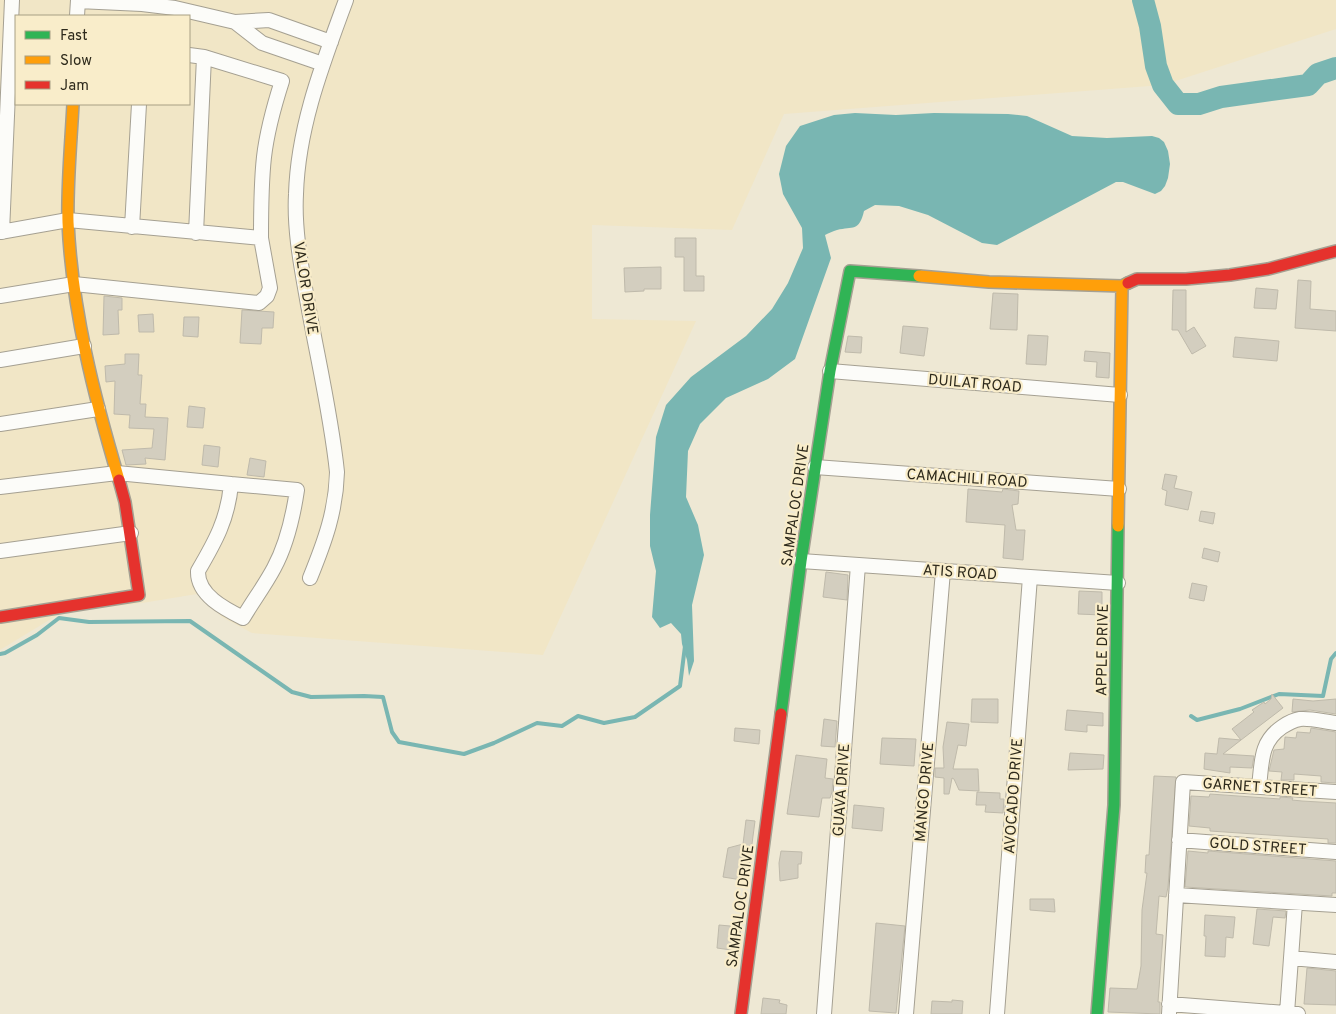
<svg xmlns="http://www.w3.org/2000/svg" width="1336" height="1014" font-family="Overpass,sans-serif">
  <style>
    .built { fill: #f1e6c6; fill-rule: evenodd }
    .water { fill: #79b6b2 }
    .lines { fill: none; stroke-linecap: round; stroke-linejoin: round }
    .stream { stroke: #79b6b2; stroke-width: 4 }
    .river { stroke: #79b6b2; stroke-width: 22 }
    .building { fill: #d3cebf; stroke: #bfbaab }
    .street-casing { stroke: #a5a092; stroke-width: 16 }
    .fast-casing { stroke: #a5a092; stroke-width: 14 }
    .slow-casing { stroke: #a5a092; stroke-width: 14 }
    .jam-casing { stroke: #a5a092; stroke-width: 14 }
    .street { stroke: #fcfcf9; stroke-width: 14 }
    .fast { stroke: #30b455; stroke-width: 11 }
    .slow { stroke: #ff9f0a; stroke-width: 11 }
    .jam { stroke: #e5322d; stroke-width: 11 }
    .labels { text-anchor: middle; stroke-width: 4.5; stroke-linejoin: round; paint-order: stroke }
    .street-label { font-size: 15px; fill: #2e2a1c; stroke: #f9edca }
  </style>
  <rect width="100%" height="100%" fill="#eee8d4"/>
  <path class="built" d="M0,0H1336V29L1163,85L784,114L732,230L592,225V319L696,321L543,655L252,633L222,617L197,594L136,604L64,611L0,650ZM16,16H189V104H16Z"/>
  <path class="water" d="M855,113L896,115L934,113L1008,114L1027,116L1072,136L1107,138L1152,136L1159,138L1164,142L1168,151L1170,164L1168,178L1165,186L1161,191L1155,194L1123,182H1116L997,245L982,243L928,215L899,206L875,205L864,211C859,232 853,226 837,230C833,231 829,233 825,235L831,258L795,359L768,379L726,398L700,424L688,451L686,497L698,525L704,555L692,605L694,661L689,676L687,660L682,644L681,634L671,623L660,628L652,617L656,571L650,546V515L656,437L666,405L691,377L746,336L772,309L788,283L803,248L802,228L783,194L779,174L786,146L800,126L834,115Z"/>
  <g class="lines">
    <path class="stream" d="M0,654L5,653L37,635L59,618L89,622L190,621L292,692L311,697L364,696L383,697L392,732L399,742L464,754L494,743L537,723L562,726L578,716L604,723L635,717L680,686L685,646
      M1191,716L1197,720L1240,709L1279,694L1323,696L1331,659L1336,653"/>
    <path class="river" d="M1143,0L1150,26L1156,66L1163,85L1178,104H1199L1221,97L1308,85L1318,74L1336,68"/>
  </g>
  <path class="building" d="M675,238H696V276H704V291H684V257H675Z
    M661,267V289H644V291L625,292L624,268Z
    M1298,280L1311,281L1310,309L1336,311V331L1295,328Z
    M1256,288L1278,290L1276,309L1254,308Z
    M1173,290H1186V332L1194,327L1206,346L1192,354L1178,330H1172Z
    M993,293L1018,294L1017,330L990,329Z
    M104,296L122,298V310H118L119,334L103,335Z
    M242,310L274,312L273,328H262L261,344L240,343Z
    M153,314L154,332H139L138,315Z
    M184,317H199L198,337L183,336Z
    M903,326L928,328L924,356L900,353Z
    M1028,335L1048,336L1046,365L1026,364Z
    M848,336L862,337L861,353L845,352Z
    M1235,337L1279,341L1277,361L1233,357Z
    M1085,351L1110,353L1109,378L1096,377L1097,362L1084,361Z
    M125,354H139L138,375H142L140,404H146L145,417L168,418L165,460L145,458L146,464L126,465L122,450L152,448L154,429L129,428L130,415L114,414L115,381L106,382L105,366L125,364Z
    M189,406L205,408L203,428L187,427Z
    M204,445L220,447L218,467L202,465Z
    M250,458L266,461L264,477L247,475Z
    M1165,474L1177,476L1174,488L1192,492L1188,510L1165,505L1167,491L1162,489Z
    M968,489L1002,492L1003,489L1019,491L1018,504L1012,505L1016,530H1025L1023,560L1003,558L1005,525L966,522Z
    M1201,511L1215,513L1213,524L1199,521Z
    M1204,548L1220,552L1218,562L1202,558Z
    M826,572L848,575L847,600L823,597Z
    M1192,583L1207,586L1204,601L1189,598Z
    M1079,591L1102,592V615L1078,614Z
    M1272,694L1283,708L1241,740L1232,729L1254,712L1252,710L1264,702L1265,704L1271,699Z
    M972,699H998V723L971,722Z
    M1293,699L1313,701L1336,699V714L1310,710L1292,712Z
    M1067,710L1103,713V726L1087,725V732L1065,730Z
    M824,719L837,721L835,747L821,746Z
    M947,722L969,724L966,746L958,745L953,769H978L979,791L959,790L954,779L952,778L949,794H944V778L935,777V768H944L943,747Z
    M735,728L760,730L759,744L734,741Z
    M1311,728L1336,732V783L1321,782V776L1294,774V780H1281L1282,772L1269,771L1274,750L1284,749L1285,737L1296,738L1297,732L1310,733Z
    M882,738L916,739L914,766L880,764Z
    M1219,738L1241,740L1223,754L1254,756L1252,768L1230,767V773L1204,769L1205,753L1217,754Z
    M1070,753L1104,755L1103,769L1068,770Z
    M796,755L827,759L825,778L833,779L832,792L830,798H822L819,817L787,814Z
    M1154,776L1176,777L1168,887L1166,897L1159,896L1156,934L1163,935L1158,1002H1160V1014L1108,1012L1110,988L1137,989L1141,966L1142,910L1147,873H1145L1146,855H1149Z
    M977,792L1000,793V799H1004L1003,813L985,812L986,805H976Z
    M1210,794L1280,799V797L1293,798L1292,800L1302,801L1336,803V843H1328V839L1210,831V828L1189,826L1191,796L1209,797Z
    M854,805L884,808L882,831L852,828Z
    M746,820L755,821L748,874L744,873L742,880L723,877L728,848L743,844Z
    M781,851L802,852L801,864H798V878L780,881L779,863Z
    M1188,851L1208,853V851L1336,861V893H1332V896L1185,887Z
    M1030,899H1054L1055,912L1030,910Z
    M1257,909L1286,911L1285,918L1273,917L1269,946L1253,944Z
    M1205,915L1235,917L1233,938L1226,937L1225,957L1205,956L1206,936H1204Z
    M876,923L905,926L896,1013L869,1011Z
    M719,925L741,927L738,951L717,948Z
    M1307,968L1336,971V1005L1304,1004Z
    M763,998L780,1000L779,1003L787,1005L786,1014H761Z
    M952,1000L963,1001L962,1014H931L932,1001L952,1002Z"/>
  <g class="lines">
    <g class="street-casing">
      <path id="street" d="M78,1L142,4L175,8L235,22L269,20L331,42
        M77,16L78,0
        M235,22L262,43L323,64
        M132,227L139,104
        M0,232L68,220L261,238C261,211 261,184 264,157C267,131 274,106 282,81L204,57L189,55
        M2,232L12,0
        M196,233L204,57
        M0,296L74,284L259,303L267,296L270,288L261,238
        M0,360L84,346
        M830,371L1120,395
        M0,424L98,409
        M815,467L1119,489
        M0,487L117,473L231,484C228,519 215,542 198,571C197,595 225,609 243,618C253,601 265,585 274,568C287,544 293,517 297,490L231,484
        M0,551L131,533
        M801,561L1118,583
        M310,578C325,541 336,511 337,472C331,414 317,356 307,299C301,265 294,229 296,194C298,126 323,63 346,0
        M1259,787C1262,762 1260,742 1282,727C1288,723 1294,720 1300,719C1312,718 1325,722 1336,723
        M1179,840L1336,852
        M1176,895L1336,905
        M1291,958L1336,962
        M1169,1004L1298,1014
        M1287,1013L1295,903
        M824,1014L858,565
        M906,1014L943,571
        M997,1014L1030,577
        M1169,1014L1183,782L1336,792"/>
    </g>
    <g class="fast-casing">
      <path id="fast" d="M781,714L801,561L830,371L850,271L919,276
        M1097,1014L1114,805L1118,526"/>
    </g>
    <g class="slow-casing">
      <path id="slow" d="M73,104C71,143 67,184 68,222C72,310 94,396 119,480
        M919,276L989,282L1122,286L1128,283
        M1118,526L1122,286"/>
    </g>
    <g class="jam-casing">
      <path id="jam" d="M1128,283L1137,279H1186L1230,275L1268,269L1336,251
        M0,617L139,595L125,502L119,480
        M741,1014L781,714"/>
    </g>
    <use href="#street" class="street"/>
    <use href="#fast" class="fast"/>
    <use href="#slow" class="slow"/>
    <use href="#jam" class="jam"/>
  </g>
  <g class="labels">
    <g class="street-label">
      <text transform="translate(306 288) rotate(81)" y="5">VALOR DRIVE</text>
      <text transform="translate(975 383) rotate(5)" y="5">DUILAT ROAD</text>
      <text transform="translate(967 478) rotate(4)" y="5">CAMACHILI ROAD</text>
      <text transform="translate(795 505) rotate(-82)" y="5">SAMPALOC DRIVE</text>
      <text transform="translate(960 572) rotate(4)" y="5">ATIS ROAD</text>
      <text transform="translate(1102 650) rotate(-89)" y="5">APPLE DRIVE</text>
      <text transform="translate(1260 787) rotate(4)" y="5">GARNET STREET</text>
      <text transform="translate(841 790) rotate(-86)" y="5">GUAVA DRIVE</text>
      <text transform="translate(924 792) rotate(-85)" y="5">MANGO DRIVE</text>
      <text transform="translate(1013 796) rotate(-86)" y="5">AVOCADO DRIVE</text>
      <text transform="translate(1258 846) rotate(4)" y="5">GOLD STREET</text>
      <text transform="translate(740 906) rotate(-82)" y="5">SAMPALOC DRIVE</text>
    </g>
  </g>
  <rect x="15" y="15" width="175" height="90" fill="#f9edca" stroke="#a89f84"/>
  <rect x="25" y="31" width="25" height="8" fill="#30b455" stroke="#a89f84"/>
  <text x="60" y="40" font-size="15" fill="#2e2a1c">Fast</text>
  <rect x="25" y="56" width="25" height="8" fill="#ff9f0a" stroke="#a89f84"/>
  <text x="60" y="65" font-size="15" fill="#2e2a1c">Slow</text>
  <rect x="25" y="81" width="25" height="8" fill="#e5322d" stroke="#a89f84"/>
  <text x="60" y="90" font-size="15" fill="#2e2a1c">Jam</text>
</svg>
